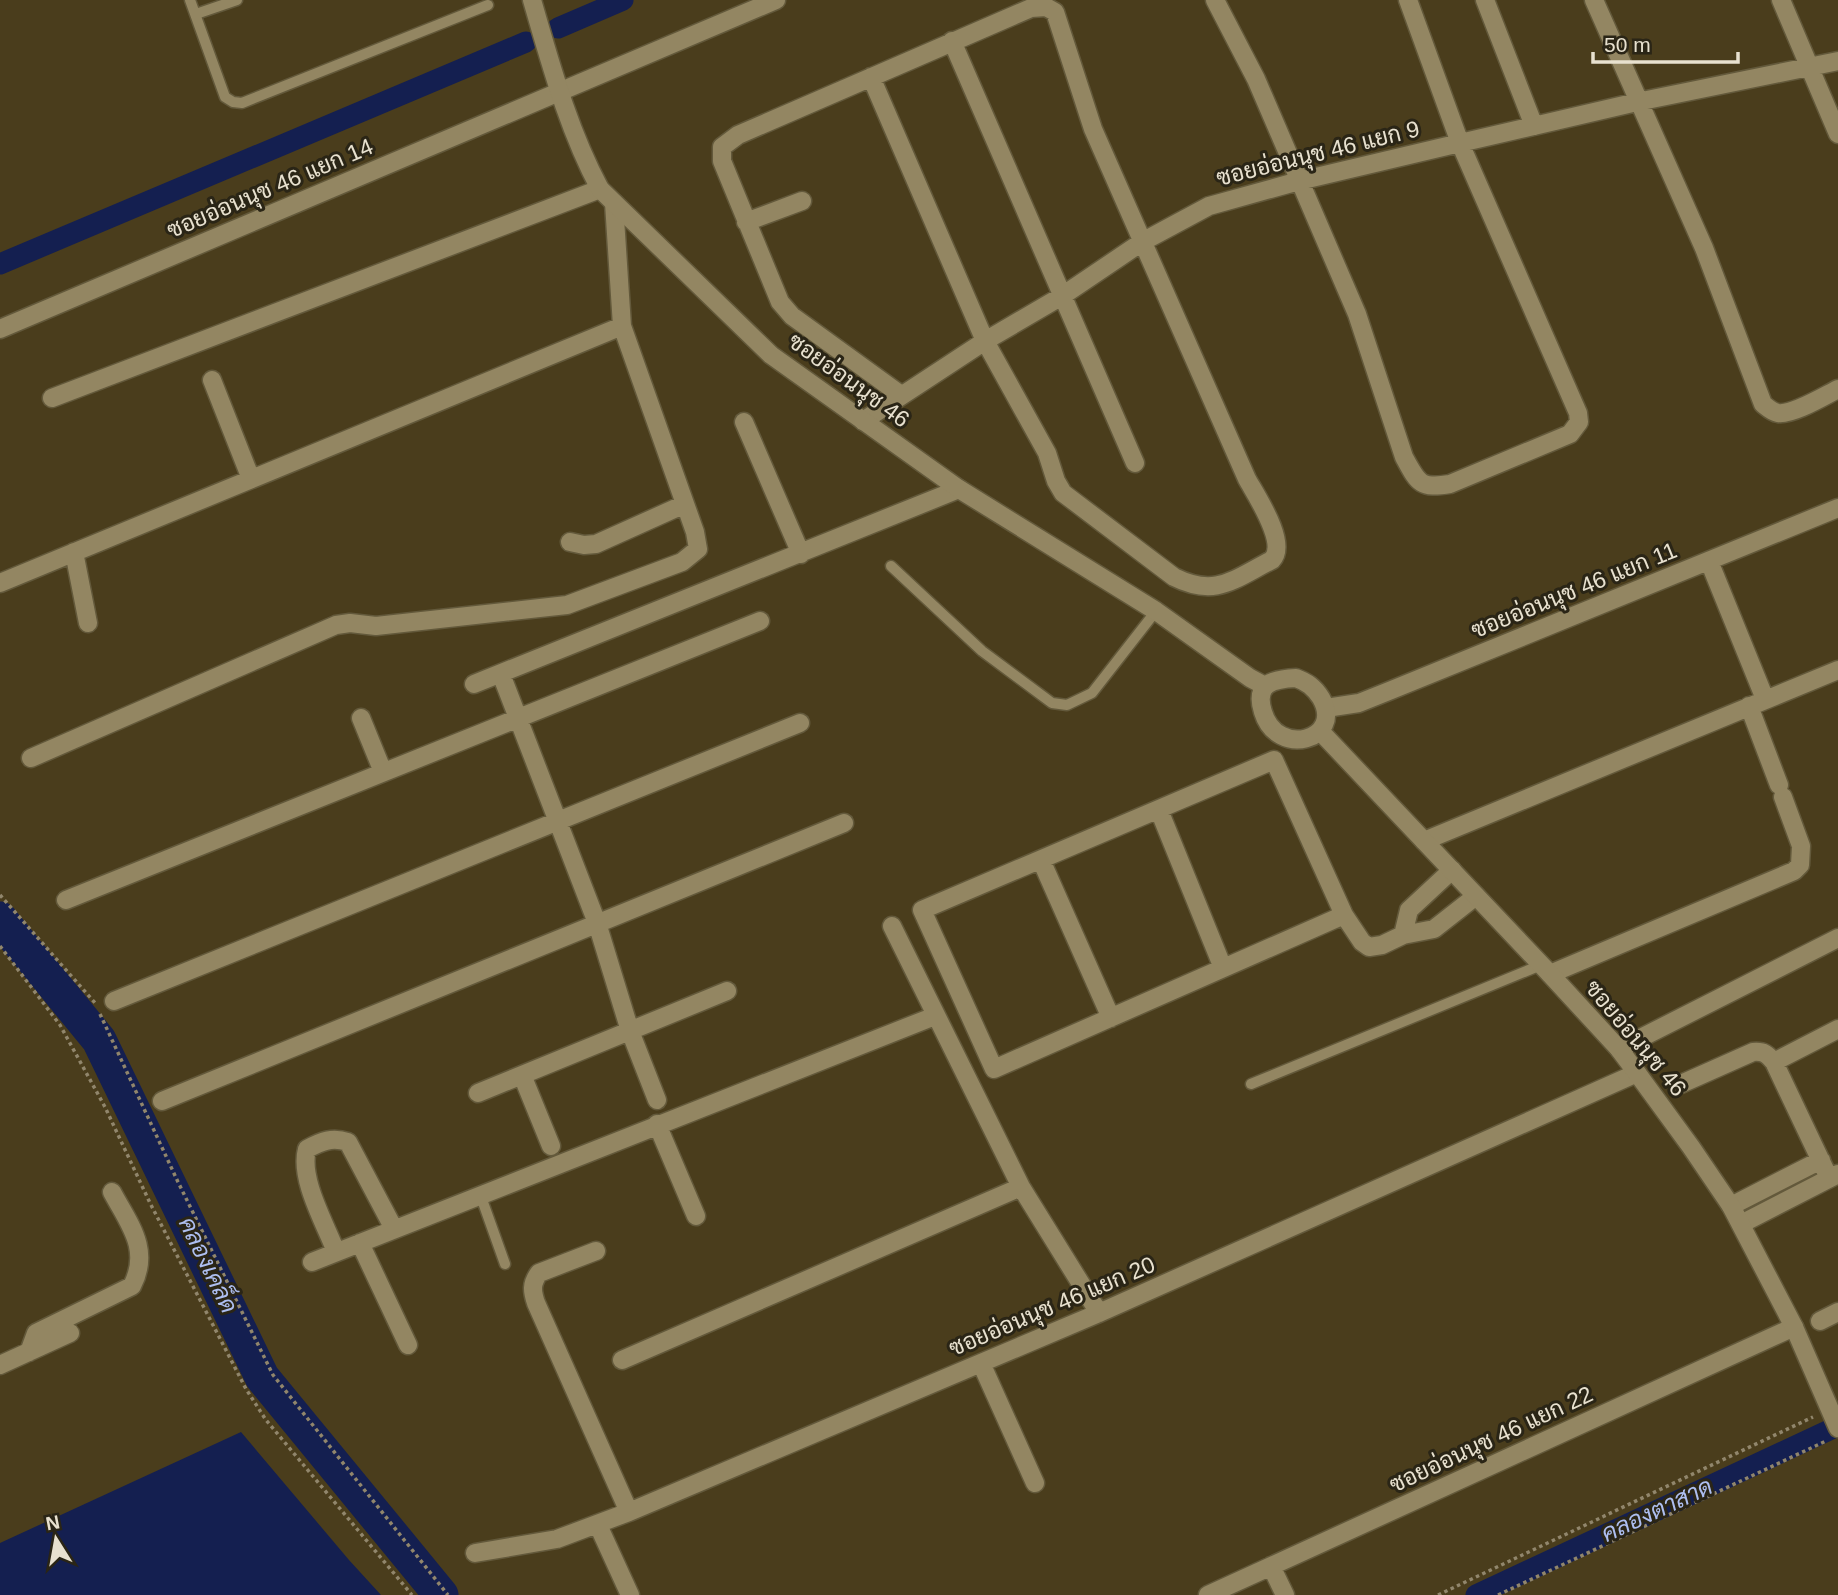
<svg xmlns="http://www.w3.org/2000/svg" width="1838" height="1595" font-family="Helvetica,Sarabun,sans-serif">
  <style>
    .water { fill: #141f50 }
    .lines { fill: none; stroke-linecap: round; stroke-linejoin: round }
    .canal { stroke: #141f50; stroke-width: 21 }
    .river { stroke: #141f50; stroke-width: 35 }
    .lane-casing { stroke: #63593b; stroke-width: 13 }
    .street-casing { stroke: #63593b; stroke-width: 21 }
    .secondary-casing { stroke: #63593b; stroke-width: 21 }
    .path { stroke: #91866c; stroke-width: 3.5; stroke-dasharray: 3.5 3.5; stroke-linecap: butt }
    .lane { stroke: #938662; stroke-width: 10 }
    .street { stroke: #938662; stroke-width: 18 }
    .secondary { stroke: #938662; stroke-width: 18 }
    .labels { text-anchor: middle; stroke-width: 6; stroke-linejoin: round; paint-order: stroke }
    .street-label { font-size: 23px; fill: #e8e1cf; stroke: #2a2516 }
    .water-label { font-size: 24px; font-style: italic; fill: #adbef0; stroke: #2a2516 }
  </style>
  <rect width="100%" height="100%" fill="#4a3d1c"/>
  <path class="water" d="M241,1432L349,1560L381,1595H0V1543Z"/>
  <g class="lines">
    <path class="canal" d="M558,28L623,0
      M0,264L526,42
      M1476,1595L1838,1426"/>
    <path class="river" d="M0,919L99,1040L262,1377L441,1595"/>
    <g class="lane-casing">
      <path id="lane" d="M190,0L225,97L233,102L242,103L488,5
        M196,14L237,0
        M891,566L982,651L1052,703L1067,705L1092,693L1156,611
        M1251,1084L1541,965
        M480,1194L505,1264"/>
    </g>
    <g class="street-casing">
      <path id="street" d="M1215,0L1256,79L1357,314L1404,457C1418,483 1420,489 1450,484L1570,434L1579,422L1578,413L1460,143L1408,0
        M1485,0L1534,126
        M1594,0L1704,248L1763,404C1768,408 1772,412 1778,413C1793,415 1824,396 1838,389
        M1781,0L1838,134
        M952,41L1135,463
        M871,77L985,341L1047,453L1056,481L1063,493L1174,577C1216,598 1234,579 1272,560C1288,543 1257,497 1247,479L1093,129L1055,12L1046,7L1031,8L738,135L722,147V161L780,302L792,316L901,395
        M746,222L802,201
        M0,329L776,0
        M212,380L251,479
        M52,398L600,189
        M863,421L985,341L1062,296L1142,242L1209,206L1299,181L1460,143L1637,102L1838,61
        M744,422L801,554
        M570,542L584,545L596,544L685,504
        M74,552L88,623
        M1709,561L1765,699
        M0,583L622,326
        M501,674L597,923L630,1031L657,1100
        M474,684L959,489
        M1749,706L1779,785
        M1326,708L1359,703L1389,691L1838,508
        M361,718L383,772
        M31,758L336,625L350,623L376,626L567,605L682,562L698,549L695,532L622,326L614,203
        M1159,810L1223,968
        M1424,841L1838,670
        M1041,860L1111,1018
        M1452,870L1409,910L1403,935L1434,929L1476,896
        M66,900L760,621
        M1344,915L994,1069L922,910L1274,760L1344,915L1362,942L1369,947L1382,945L1403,935
        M892,926L1021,1187L1099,1313
        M1550,974L1794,871L1800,865L1801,846L1783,797
        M114,1001L800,723
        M1619,1049L1838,938
        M1774,1062L1838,1029
        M522,1075L551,1146
        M1681,1084L1753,1052C1764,1051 1767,1054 1774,1062L1829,1178
        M478,1093L727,991
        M162,1101L844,823
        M657,1124L696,1216
        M1731,1206L1821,1160
        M1741,1224L1838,1174
        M360,1243L408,1345
        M596,1251L539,1273C531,1284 532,1291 536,1303L629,1512
        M336,1252C325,1223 299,1179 307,1149C322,1141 332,1137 348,1142L394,1229
        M312,1262L935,1016
        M1820,1321L1838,1312
        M29,1352L36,1333L132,1286C151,1249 129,1224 112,1192
        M622,1360L1021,1187
        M981,1363L1035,1483
        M0,1365L70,1333
        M598,1525L630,1595
        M475,1553L557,1539L629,1512L1099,1313L1637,1073
        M1271,1566L1285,1595
        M1208,1595L1794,1327"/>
    </g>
    <g class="secondary-casing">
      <path id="secondary" d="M532,0C551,65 568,129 600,189L771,355L959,489L1156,611L1250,678L1265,686
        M1296,678C1307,682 1314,687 1321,698C1345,740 1277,759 1263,712C1254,684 1272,679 1296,678Z
        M1320,731L1550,974L1619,1049L1637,1073L1691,1147L1731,1206L1794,1327L1838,1428"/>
    </g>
    <path class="path" d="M0,895L96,1004
      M0,946L60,1025L105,1107L150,1203L246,1389L266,1420L412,1595
      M100,1014L178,1182L273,1375L448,1595
      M1438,1595L1813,1417
      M1498,1595L1826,1441"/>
    <use href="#lane" class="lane"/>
    <use href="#street" class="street"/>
    <use href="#secondary" class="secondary"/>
  </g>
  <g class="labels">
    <g class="street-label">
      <text transform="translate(1318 153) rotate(-14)" y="8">ซอยอ่อนนุช 46 แยก 9</text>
      <text transform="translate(270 188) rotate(-23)" y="8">ซอยอ่อนนุช 46 แยก 14</text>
      <text transform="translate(849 380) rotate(36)" y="8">ซอยอ่อนนุช 46</text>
      <text transform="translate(1574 590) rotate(-22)" y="8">ซอยอ่อนนุช 46 แยก 11</text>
      <text transform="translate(1636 1038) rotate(50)" y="8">ซอยอ่อนนุช 46</text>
      <text transform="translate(1052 1306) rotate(-23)" y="8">ซอยอ่อนนุช 46 แยก 20</text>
      <text transform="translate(1491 1439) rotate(-25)" y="8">ซอยอ่อนนุช 46 แยก 22</text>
    </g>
    <g class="water-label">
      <text transform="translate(208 1265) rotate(64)" y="8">คลองเคล็ด</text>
      <text transform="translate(1657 1510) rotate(-25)" y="8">คลองตาสาด</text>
    </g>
  </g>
  <g transform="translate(56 1539) rotate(349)" stroke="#2a2516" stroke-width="5" paint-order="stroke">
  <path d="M0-5L12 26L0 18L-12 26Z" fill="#e8e1cf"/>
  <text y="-10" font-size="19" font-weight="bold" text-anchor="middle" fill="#e8e1cf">N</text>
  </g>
  <path d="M1593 52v10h145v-10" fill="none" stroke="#e8e1cf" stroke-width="3.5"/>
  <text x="1604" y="52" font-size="21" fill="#e8e1cf" stroke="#2a2516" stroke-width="5" paint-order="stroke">50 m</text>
</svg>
